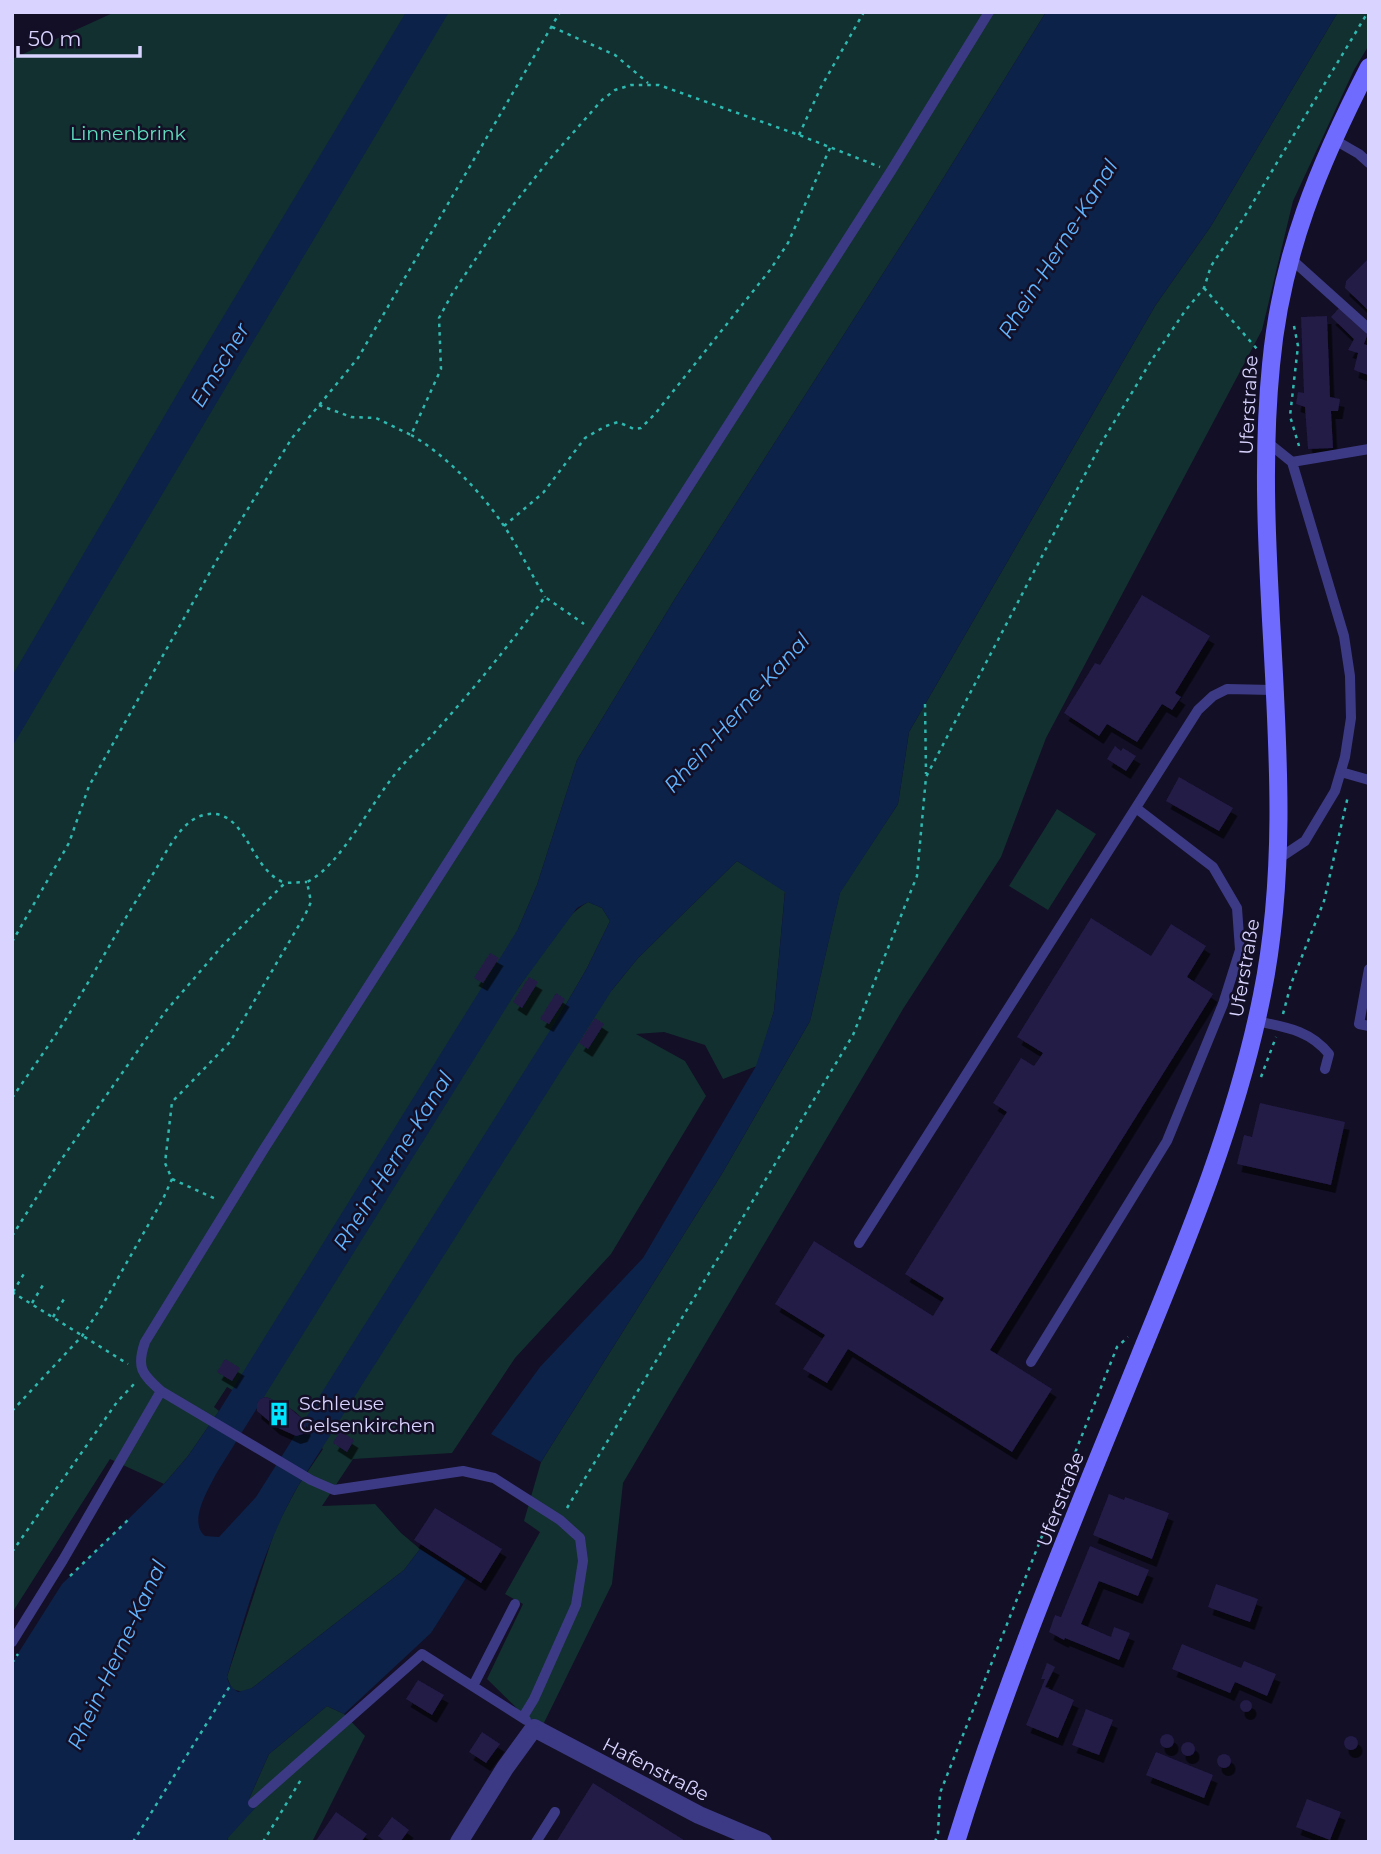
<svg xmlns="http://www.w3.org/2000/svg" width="1381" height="1854" font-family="Montserrat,sans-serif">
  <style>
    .green { fill: #12302f }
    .water { fill: #0c2248; fill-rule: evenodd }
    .building { fill: #241b47; filter: url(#shadow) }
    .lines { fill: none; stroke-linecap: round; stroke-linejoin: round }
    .path { stroke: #2fb8b0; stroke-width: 2.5; stroke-dasharray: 3.5 5; stroke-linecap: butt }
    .service { stroke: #3d3a85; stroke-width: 10 }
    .minor { stroke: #3d3a85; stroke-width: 18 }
    .secondary { stroke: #6f6bff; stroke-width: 18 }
    .labels { text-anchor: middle; stroke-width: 5; stroke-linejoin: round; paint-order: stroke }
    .park-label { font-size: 19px; fill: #5fe0c0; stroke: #130f26 }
    .street-label { font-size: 19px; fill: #d9d4ff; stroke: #130f26 }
    .poi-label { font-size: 19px; fill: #d9d4ff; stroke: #130f26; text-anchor: start }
    .water-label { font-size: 21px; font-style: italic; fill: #62b6ff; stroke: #130f26 }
  </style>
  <defs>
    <filter id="shadow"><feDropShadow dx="4.5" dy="8" stdDeviation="0" flood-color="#0009"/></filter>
  </defs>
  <rect width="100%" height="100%" fill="#130f26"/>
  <path class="green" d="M115,12H1046L923,211L676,597L577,760L537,885L518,929L519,987C537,961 561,917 588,902L602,908L610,921L587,968L561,1013L612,990L638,958L737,861L785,891L774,1011L757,1066L723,1079L705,1045L664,1032L636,1034L685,1061L706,1096L611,1254L515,1358L452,1453L353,1459L322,1506L375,1504L401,1533L420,1549L404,1570L252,1688L243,1692L232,1689L227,1677L276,1527L298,1486L323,1449L303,1434L306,1428C303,1411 280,1403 266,1397L260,1399L257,1404L227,1387L214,1407L219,1411L188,1456L164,1484L110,1459L12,1613V59Z
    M1338,12H1369V45L1354,70L1293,201L1262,330L1046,738L1001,857L903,1009L623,1483L612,1584L540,1731L487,1679L523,1604L505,1594L540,1532L524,1521L541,1462L723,1172L810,1021L840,892L898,804L909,732L1155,306L1211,226Z
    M1057,809L1096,834L1048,910L1009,886Z
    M327,1706L344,1714L365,1736L312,1842H231L227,1839L234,1829L256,1807L249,1799L269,1754Z"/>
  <path class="water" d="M406,12H449L12,747V676L193,367Z
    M1046,12H1338L1211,226L1155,306L909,732L898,804L840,893L810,1021L723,1172L541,1462L491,1434L540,1367L643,1258L756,1066L774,1011L785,892L737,861L638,958L612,990L298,1486C264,1546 246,1612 227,1677C229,1685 232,1688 238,1692L252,1688L404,1570L420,1549L466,1578L431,1633L344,1714L327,1706L269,1754L249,1799L256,1807L227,1839L231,1842H12V1663L62,1584L164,1484L188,1456L219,1411L518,929L537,885L577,760L676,597L923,211ZM588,902L602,908L610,921L587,968L561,1013L256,1497L219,1537L205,1536C188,1522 208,1490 216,1474L519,987L577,908Z"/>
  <path class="building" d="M1369,258V311L1345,288L1346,281Z
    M1339,308L1368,333L1364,344L1369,346L1368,375L1354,370L1358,353L1348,350L1354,339L1331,317Z
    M1327,316L1330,397L1340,399L1338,411H1331L1333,448L1308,449L1305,407L1296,404L1298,392L1304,393L1301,317Z
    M1142,595L1210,636L1175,693L1181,697L1172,710L1162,704L1137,742L1107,724L1099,736L1064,713L1095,663L1100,665Z
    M1115,746L1121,751L1123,748L1136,756L1126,771L1107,759Z
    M1179,777L1233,808L1219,831L1166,801Z
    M1091,918L1151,956L1171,924L1206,946L1187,977L1213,994L990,1350L1052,1389L1012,1452L848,1349L827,1383L803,1369L825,1335L775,1304L814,1241L933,1316L944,1298L905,1274L1007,1112L993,1103L1021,1058L1034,1066L1043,1053L1017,1037Z
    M490,953L499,958L483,983L474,978Z
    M529,977L538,982L522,1008L513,1002Z
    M556,993L565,999L549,1024L540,1019Z
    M595,1018L604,1024L588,1049L579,1043Z
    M1260,1103L1345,1122L1331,1185L1237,1164L1244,1135L1252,1137Z
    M225,1359L240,1368L232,1381L217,1372Z
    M266,1397L287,1406L305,1421L306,1428L303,1434L296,1436L276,1427L257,1411V1404L260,1399Z
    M340,1431L354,1440L347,1452L333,1443Z
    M1109,1494L1124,1500L1125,1497L1169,1513L1152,1559L1093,1535Z
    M435,1508L502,1549L481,1583L414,1540Z
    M1090,1546L1149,1570L1138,1596L1099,1581L1081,1624L1111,1637L1114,1627L1130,1633L1119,1660L1065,1638L1064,1640L1049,1632L1055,1615L1061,1617Z
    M1216,1584L1258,1599L1250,1622L1208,1607Z
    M1182,1644L1241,1668L1244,1661L1276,1674L1267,1696L1235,1682L1230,1693L1172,1669Z
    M1047,1663L1055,1667L1045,1687L1074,1700L1058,1738L1026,1725L1045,1679H1041Z
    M418,1680L444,1695L432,1715L406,1699Z
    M1240 1706a6 6 0 1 1 12 0a6 6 0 1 1-12 0Z
    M1086,1709L1113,1720L1099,1755L1072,1745Z
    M482,1732L500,1744L486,1763L469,1752Z
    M1160 1741a7 7 0 1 1 14 0a7 7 0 1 1-14 0Z
    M1344 1743a7 7 0 1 1 14 0a7 7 0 1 1-14 0Z
    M1181 1749a7 7 0 1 1 14 0a7 7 0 1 1-14 0Z
    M1156,1752L1213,1775L1204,1798L1146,1775Z
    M1217 1761a7 7 0 1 1 14 0a7 7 0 1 1-14 0Z
    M593,1783L687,1842H556Z
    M1307,1799L1341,1812L1330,1840L1296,1827Z
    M336,1812L367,1834L361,1842H315Z
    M392,1817L409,1830L400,1842H386L378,1836Z"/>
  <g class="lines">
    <path class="path" d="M552,27L615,55L648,83
      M799,135L821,87L864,12
      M1204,288L1257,349
      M1294,326L1298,346L1290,416L1299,446
      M319,405L351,417L376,418L411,435L441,369L439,318L452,294L506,214L549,160L602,100L615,90L631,85H659L799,135L880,167
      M411,435C445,454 482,493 504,526C519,548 531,574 545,597
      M504,526L543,493L585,438L606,426L618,422L634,429L641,428L655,414L770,270L788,243L830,148
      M925,704L926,774
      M12,942L69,843L89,786L226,544L292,438L358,358L560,12
      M1283,1014L1291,984L1324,901L1348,796
      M1261,1077L1276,1037
      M12,1098C31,1070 51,1043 69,1014C96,971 120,925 148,882C160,864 174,833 191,821C198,816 207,813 216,814C248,819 252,871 285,883
      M172,1179L216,1199
      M12,1236L56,1167L165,1012L223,945L285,883L307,882
      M12,1292L128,1364
      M13,1292L25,1272
      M32,1303L43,1285
      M53,1317L64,1299
      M12,1411L82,1336L102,1306L163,1199L172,1179L165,1163L172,1102L230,1042L305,915L311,902L307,882C342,865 373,798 401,767C411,755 424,745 434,733C473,690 510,644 545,597L584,624
      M567,1508L853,1035L917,876L926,777L1102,442L1151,361L1185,311L1204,288L1211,266L1243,219L1368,12
      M12,1552L117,1402L134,1384
      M70,1576L130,1518
      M12,1663L18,1654
      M133,1842L230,1686
      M263,1842L302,1778
      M935,1842L938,1833L940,1793L1117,1347L1128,1337"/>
    <path class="service" d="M1333,139L1359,154L1369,163
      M1290,258L1369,329
      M1267,442L1292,462L1344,636L1350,676L1351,718L1345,757L1335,791L1305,841L1278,859
      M1292,462L1369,449
      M1341,772L1369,780
      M1369,969L1359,1024L1369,1026
      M1256,1021C1285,1027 1310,1030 1329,1054L1325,1069
      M859,1243L1198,710L1213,696L1227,689L1275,690
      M1031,1362L1167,1141L1223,1004L1240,950L1237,908L1213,867L1136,808
      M12,1642L63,1560L161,1391
      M473,1686L515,1604
      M523,1717L534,1699L576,1605L583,1561L580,1538L560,1520L494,1478L463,1471L334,1490L311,1480L161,1391C142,1374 136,1368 145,1342L264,1149L891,171L989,12
      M253,1803L422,1654L526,1720
      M536,1842L555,1812"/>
    <path class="minor" d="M459,1842L505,1768L534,1728L699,1815L763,1842"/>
    <path class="secondary" d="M956,1842C1007,1676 1075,1516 1140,1355C1188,1238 1237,1120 1262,995C1304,787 1250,575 1271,365C1281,255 1319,164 1369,67"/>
  </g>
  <defs>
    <g id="building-bare" transform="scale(1.89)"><path d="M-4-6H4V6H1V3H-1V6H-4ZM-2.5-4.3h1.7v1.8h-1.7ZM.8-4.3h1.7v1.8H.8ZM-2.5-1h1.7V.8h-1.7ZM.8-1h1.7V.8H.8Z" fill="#00e5ff" stroke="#130f26" stroke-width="2.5" paint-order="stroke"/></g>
  </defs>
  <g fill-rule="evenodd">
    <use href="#building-bare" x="279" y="1414"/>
  </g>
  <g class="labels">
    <g class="park-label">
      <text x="128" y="140">Linnenbrink</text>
    </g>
    <g class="street-label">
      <text transform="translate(1248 405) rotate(-87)" y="7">Uferstraße</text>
      <text transform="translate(1244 968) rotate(-80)" y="7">Uferstraße</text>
      <text transform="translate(1060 1499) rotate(-69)" y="7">Uferstraße</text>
      <text transform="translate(656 1769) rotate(27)" y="7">Hafenstraße</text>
    </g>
    <g class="poi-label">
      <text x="299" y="1410">Schleuse<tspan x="299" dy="22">Gelsenkirchen</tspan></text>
    </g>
    <g class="water-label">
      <text transform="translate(1058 249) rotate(-58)" y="7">Rhein-Herne-Kanal</text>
      <text transform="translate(220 365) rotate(-59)" y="7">Emscher</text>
      <text transform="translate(737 713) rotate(-48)" y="7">Rhein-Herne-Kanal</text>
      <text transform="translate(393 1161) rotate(-58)" y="7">Rhein-Herne-Kanal</text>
      <text transform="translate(117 1655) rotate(-65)" y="7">Rhein-Herne-Kanal</text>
    </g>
  </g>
  <rect width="1381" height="1854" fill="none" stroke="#d9d4ff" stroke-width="28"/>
  <path d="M18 46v10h122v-10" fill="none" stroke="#d9d4ff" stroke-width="3.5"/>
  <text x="28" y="46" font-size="21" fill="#d9d4ff" stroke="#130f26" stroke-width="5" paint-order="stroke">50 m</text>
</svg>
